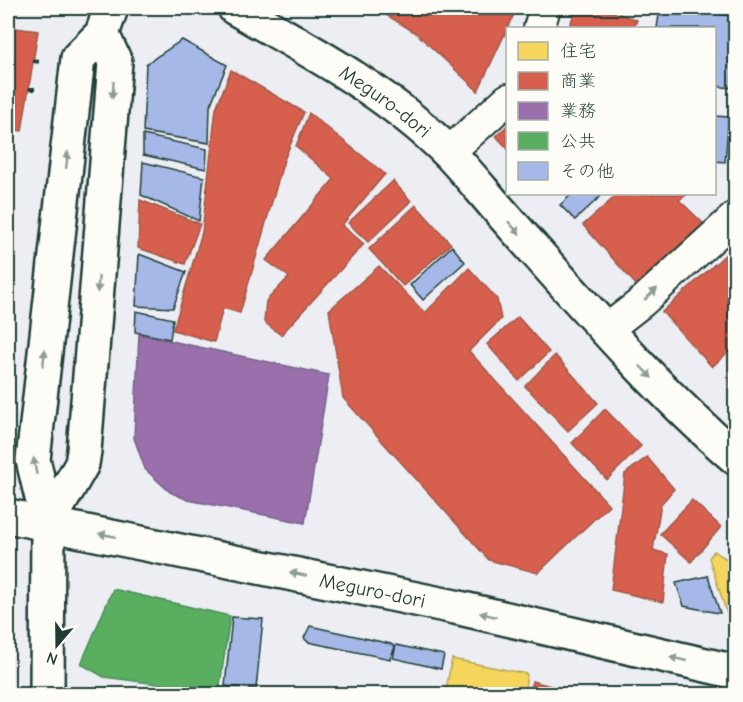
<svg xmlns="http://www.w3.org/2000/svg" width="743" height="702" font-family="'Comic Neue','Klee One',sans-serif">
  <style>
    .homes { fill: #f6d55c; stroke: #b6a750; stroke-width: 1.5 }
    .shops { fill: #d6604d; stroke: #9f5646; stroke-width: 1.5 }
    .offices { fill: #9970ab; stroke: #746187; stroke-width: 1.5 }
    .public { fill: #5aae61; stroke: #488c54; stroke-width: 1.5 }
    .building { fill: #a6b8e7; stroke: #1f3d34; stroke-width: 1.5 }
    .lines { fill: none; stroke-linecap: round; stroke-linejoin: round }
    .minor-casing { stroke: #1f3d34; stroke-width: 34 }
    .tertiary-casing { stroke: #1f3d34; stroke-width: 38 }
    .primary-casing { stroke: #1f3d34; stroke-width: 38 }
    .path { stroke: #1f3d34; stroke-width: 4; stroke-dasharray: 6 4.5; stroke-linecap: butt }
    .minor { stroke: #fdfcf7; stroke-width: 30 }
    .tertiary { stroke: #fdfcf7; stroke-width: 33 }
    .primary { stroke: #fdfcf7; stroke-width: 33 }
    .oneway { fill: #8e9c96 }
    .labels { text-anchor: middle; stroke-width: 6; stroke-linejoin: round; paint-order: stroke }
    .street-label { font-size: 20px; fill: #1f3d34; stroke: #fdfcf7 }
  </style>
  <rect width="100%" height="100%" fill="#eceef4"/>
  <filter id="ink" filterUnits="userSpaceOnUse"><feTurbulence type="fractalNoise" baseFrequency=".0167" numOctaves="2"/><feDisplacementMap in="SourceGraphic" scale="12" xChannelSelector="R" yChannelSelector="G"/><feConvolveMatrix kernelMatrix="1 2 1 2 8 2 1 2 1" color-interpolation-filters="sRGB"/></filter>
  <g filter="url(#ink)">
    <path class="homes" d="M714,551L736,565V611L727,614L709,558Z
      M452,659L527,674L524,694H445Z"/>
    <path class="shops" d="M375,8H517L478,91L416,33Z
      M576,8H601L637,20L634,28H569Z
      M8,27L38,31L22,131L8,129Z
      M231,70L304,112L284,160L240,313L223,308L214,342L173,330L202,232L216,108Z
      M309,113L385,174L342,225L364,244L281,335L264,322L266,301L289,277L266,260L334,179L296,146Z
      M508,125V149L496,136Z
      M393,181L411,201L368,242L348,223Z
      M618,194H688L679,200L705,225L637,286L583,225Z
      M140,200L200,224L185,264L138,248Z
      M416,205L451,244L403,286L369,249Z
      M736,245V345L712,367L662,312Z
      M379,266L425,313L469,268L497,299L501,319L469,351L609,505L538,573L489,560L343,398L329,310Z
      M518,317L549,352L519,381L487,344Z
      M555,355L598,403L568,431L525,386Z
      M736,365V394L730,388L729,372Z
      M605,409L641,446L607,480L572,443Z
      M647,457L674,489L661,504L653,550L668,554L663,602L611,590L625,474Z
      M692,500L721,527L691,562L660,534Z
      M532,681L581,694H529Z"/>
    <path class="offices" d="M139,334L329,375L305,523L188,500L170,492L145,469L134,438Z"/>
    <path class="public" d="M113,589L230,616L219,692L104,677L81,664Z"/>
    <path class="building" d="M660,8L736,16V53L731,88L714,86V28H657Z
      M182,40L227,65L210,106L209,143L143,132L146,64Z
      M714,116L729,117L725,162L714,161Z
      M143,135L207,149L206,169L143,155Z
      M143,162L204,177L199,221L141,195Z
      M572,194H603L575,220L560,205Z
      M452,246L465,262L423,300L410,285Z
      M139,254L186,272L173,308L136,306Z
      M136,311L173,319L170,339L135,332Z
      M708,576L720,613H718L684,606L676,583Z
      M232,617L263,619L256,689L225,686Z
      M310,626L391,644L395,647L390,659L308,642L304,638Z
      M396,645L444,655L441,669L393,658Z"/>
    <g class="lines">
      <g class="minor-casing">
        <path id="minor" d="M539,28L545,8
          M448,153L508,99
          M606,330L642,302L736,216"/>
      </g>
      <g class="tertiary-casing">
        <path id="tertiary" d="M48,523L82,464L84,451L115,62L102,34
          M47,694L48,523L33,460L78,58L102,34L111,8"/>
      </g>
      <g class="primary-casing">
        <g id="primary">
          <path id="s1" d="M235,8C309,50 388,92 449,153C469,174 487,197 506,218C580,301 652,386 736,458"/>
          <path id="s2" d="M8,516L455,607L736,672"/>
        </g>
      </g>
      <path class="path" d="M33,61L41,62
        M29,89H37"/>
      <use href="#minor" class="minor"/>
      <use href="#tertiary" class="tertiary"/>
      <use href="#primary" class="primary"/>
    </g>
    <defs><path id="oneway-solid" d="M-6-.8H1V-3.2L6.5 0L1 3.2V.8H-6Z" transform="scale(1.5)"/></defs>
    <g class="oneway">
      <use href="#oneway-solid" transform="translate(113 90) rotate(94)"/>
      <use href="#oneway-solid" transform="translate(67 160) rotate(-84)"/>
      <use href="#oneway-solid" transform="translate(514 228) rotate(48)"/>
      <use href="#oneway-solid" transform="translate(98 284) rotate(95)"/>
      <use href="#oneway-solid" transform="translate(651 294) rotate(-43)"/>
      <use href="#oneway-solid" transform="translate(44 358) rotate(-84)"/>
      <use href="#oneway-solid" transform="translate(646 372) rotate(46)"/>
      <use href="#oneway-solid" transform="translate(35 466) rotate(-100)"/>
      <use href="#oneway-solid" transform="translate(107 535) rotate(-169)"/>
      <use href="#oneway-solid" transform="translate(298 574) rotate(-168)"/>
      <use href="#oneway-solid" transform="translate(488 615) rotate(-167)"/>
      <use href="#oneway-solid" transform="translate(678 659) rotate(-167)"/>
    </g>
  </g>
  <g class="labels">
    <g class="street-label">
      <text dy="7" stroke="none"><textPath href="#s1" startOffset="177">Meguro-dori</textPath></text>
      <text dy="7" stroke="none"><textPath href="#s2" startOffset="372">Meguro-dori</textPath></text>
    </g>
  </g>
  <rect width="743" height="702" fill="none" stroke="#fdfcf7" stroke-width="30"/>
  <rect x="15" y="15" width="713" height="672" fill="none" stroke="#1f3d34" stroke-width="2" filter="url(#ink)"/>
  <rect x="506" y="27" width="210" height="168" fill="#fdfcf7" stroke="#a4b0a9" stroke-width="1.5"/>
  <rect x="518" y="42" width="30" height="18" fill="#f6d55c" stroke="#a4b0a9" stroke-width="1.5"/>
  <text x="560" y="57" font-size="18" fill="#1f3d34">住宅</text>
  <rect x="518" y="72" width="30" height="18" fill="#d6604d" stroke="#a4b0a9" stroke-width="1.5"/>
  <text x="560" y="87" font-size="18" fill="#1f3d34">商業</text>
  <rect x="518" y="102" width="30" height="18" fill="#9970ab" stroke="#a4b0a9" stroke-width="1.5"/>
  <text x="560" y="117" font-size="18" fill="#1f3d34">業務</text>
  <rect x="518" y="132" width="30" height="18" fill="#5aae61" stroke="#a4b0a9" stroke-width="1.5"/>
  <text x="560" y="147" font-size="18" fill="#1f3d34">公共</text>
  <rect x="518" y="162" width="30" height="18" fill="#a6b8e7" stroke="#a4b0a9" stroke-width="1.5"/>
  <text x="560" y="177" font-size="18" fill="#1f3d34">その他</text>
  <g transform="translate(57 645) rotate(200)" stroke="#fdfcf7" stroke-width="4.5" paint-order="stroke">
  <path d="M0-4.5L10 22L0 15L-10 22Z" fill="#1f3d34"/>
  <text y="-9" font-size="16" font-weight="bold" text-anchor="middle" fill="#1f3d34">N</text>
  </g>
</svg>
